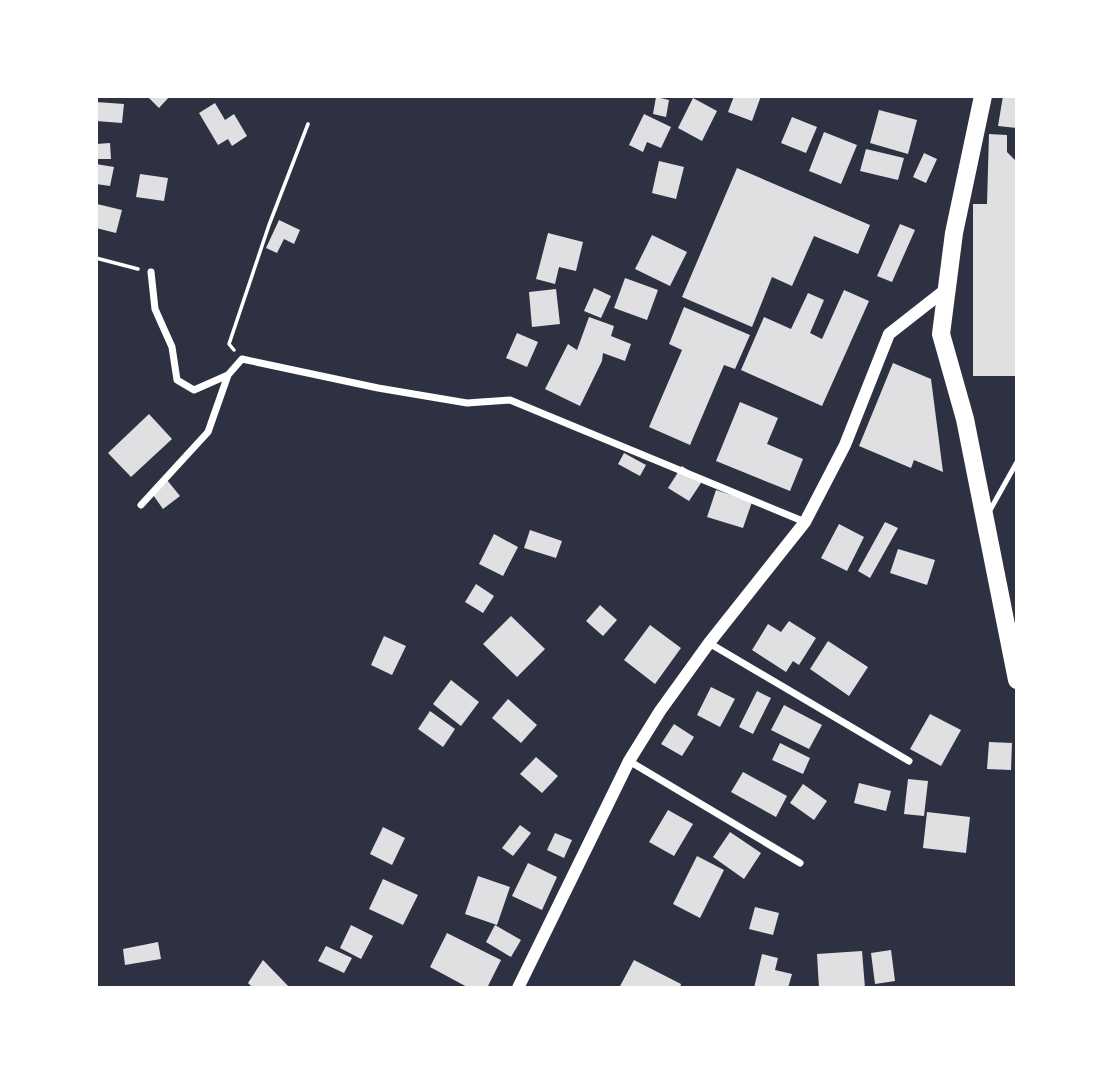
<svg xmlns="http://www.w3.org/2000/svg" width="1113" height="1084" font-family="'PT Sans Narrow',sans-serif">
  <style>
    .building { fill: #e0e0e3 }
    .lines { fill: none; stroke-linecap: round; stroke-linejoin: round }
    .path { stroke: #fff; stroke-width: 3.5 }
    .service { stroke: #fff; stroke-width: 5 }
    .minor { stroke: #fff; stroke-width: 7 }
    .tertiary { stroke: #fff; stroke-width: 12 }
    .primary { stroke: #fff; stroke-width: 18 }
  </style>
  <rect width="100%" height="100%" fill="#2d3142"/>
  <path class="building" d="M147,96H170L159,108Z
    M734,96H761L752,121L728,112Z
    M1003,96H1017V128L998,126Z
    M656,97L669,100L666,117L653,114Z
    M693,98L717,111L702,141L678,128Z
    M96,102L124,104L122,123L96,121Z
    M215,103L225,120L234,114L247,136L232,146L228,139L218,145L199,113Z
    M879,110L917,120L908,154L870,143Z
    M644,114L671,127L661,148L647,142L643,152L629,145Z
    M792,117L817,127L806,153L781,143Z
    M824,132L857,145L841,184L809,171Z
    M989,134L1007,135V152L1017,162V376H973V204H987Z
    M110,143L111,159H96V144Z
    M866,149L904,158L898,180L860,171Z
    M924,153L937,159L926,183L913,177Z
    M659,161L684,167L676,199L652,193Z
    M96,164L114,167L110,186L96,184Z
    M737,168L870,225L858,254L814,236L792,286L772,277L752,327L682,297Z
    M140,174L168,178L164,201L136,197Z
    M97,204L122,210L116,233L96,228Z
    M279,220L300,230L294,244L284,239L277,253L266,248Z
    M900,224L915,230L892,282L877,276Z
    M548,233L583,242L576,271L559,267L555,284L536,279Z
    M652,235L687,252L670,286L635,269Z
    M625,278L658,290L647,320L614,308Z
    M594,288L611,296L601,318L584,311Z
    M556,289L560,324L532,327L529,292Z
    M844,290L869,301L822,406L741,370L764,317L791,329L808,293L824,300L810,333L822,339Z
    M684,307L750,335L735,369L724,365L690,445L649,427L682,350L669,344Z
    M589,317L614,326L611,336L631,344L625,361L603,353L602,361L580,406L545,389L568,344L577,350Z
    M517,333L538,342L527,367L506,358Z
    M893,363L931,379L943,472L914,460L911,468L859,446Z
    M740,402L778,418L767,444L803,459L790,491L716,461Z
    M149,414L172,439L131,477L108,453Z
    M624,453L646,465L640,476L618,464Z
    M682,466L703,480L689,501L668,488Z
    M167,480L180,496L163,509L151,492Z
    M716,490L752,502L743,528L707,517Z
    M885,522L898,528L870,578L858,571Z
    M839,524L864,537L847,571L821,558Z
    M530,530L562,541L556,558L524,548Z
    M494,534L518,547L503,576L479,564Z
    M898,549L935,560L927,585L890,573Z
    M476,584L494,596L483,613L465,602Z
    M600,605L617,620L603,636L586,621Z
    M511,616L545,649L517,677L483,644Z
    M789,621L816,638L799,665L793,661L786,672L752,650L768,624L781,632Z
    M650,625L681,648L655,684L624,660Z
    M384,636L406,646L392,675L371,665Z
    M828,641L868,667L849,696L810,669Z
    M451,680L479,702L461,726L433,704Z
    M711,687L735,699L720,727L697,715Z
    M757,691L771,698L753,734L739,727Z
    M508,699L537,725L521,743L492,718Z
    M784,705L822,725L809,749L771,730Z
    M430,711L455,729L443,747L418,729Z
    M930,714L961,730L941,766L910,749Z
    M674,724L694,737L682,756L661,744Z
    M989,742L1012,743L1011,770L987,769Z
    M780,743L810,758L803,774L772,760Z
    M536,757L558,776L542,793L520,774Z
    M743,772L787,796L776,817L731,792Z
    M908,779L928,781L924,816L904,814Z
    M859,783L891,791L886,811L854,803Z
    M803,784L827,801L814,820L790,803Z
    M668,810L693,824L674,856L649,842Z
    M927,812L970,817L966,853L923,848Z
    M520,825L531,833L513,856L502,848Z
    M383,827L405,838L392,865L370,854Z
    M730,832L761,853L744,879L713,857Z
    M555,833L572,840L564,858L547,850Z
    M697,856L724,870L700,918L673,904Z
    M528,863L557,877L542,910L512,896Z
    M478,876L510,887L497,925L465,914Z
    M383,879L418,895L403,925L369,909Z
    M755,907L779,913L773,935L749,929Z
    M351,925L373,936L361,959L340,948Z
    M495,925L521,940L511,957L486,942Z
    M447,933L501,960L487,988H469L430,967Z
    M158,942L161,959L125,965L123,949Z
    M326,946L352,958L344,973L318,961Z
    M891,950L895,981L875,984L871,953Z
    M862,951L865,988H819L817,954Z
    M762,954L778,958L775,970L792,974L788,988H754Z
    M263,960L290,988H253L248,983Z
    M634,960L681,984L680,988H619Z"/>
  <g class="lines">
    <path class="path" d="M96,258L138,269
      M234,350L229,344L269,225L308,124"/>
    <path class="service" d="M989,512L1017,462"/>
    <path class="minor" d="M151,272L155,309L172,347L177,380L194,390L228,375
      M141,505L208,432L228,375L242,359L378,388L467,403L510,400L805,522
      M709,643L909,761
      M629,761L800,863"/>
    <path class="tertiary" d="M518,988L629,761L660,711L709,643L805,522L845,445L889,334L949,287"/>
    <path class="primary" d="M983,96L954,233L941,334L965,419L1017,680"/>
  </g>
  <rect width="1113" height="1084" fill="none" stroke="#ffffff" stroke-width="196"/>
</svg>
